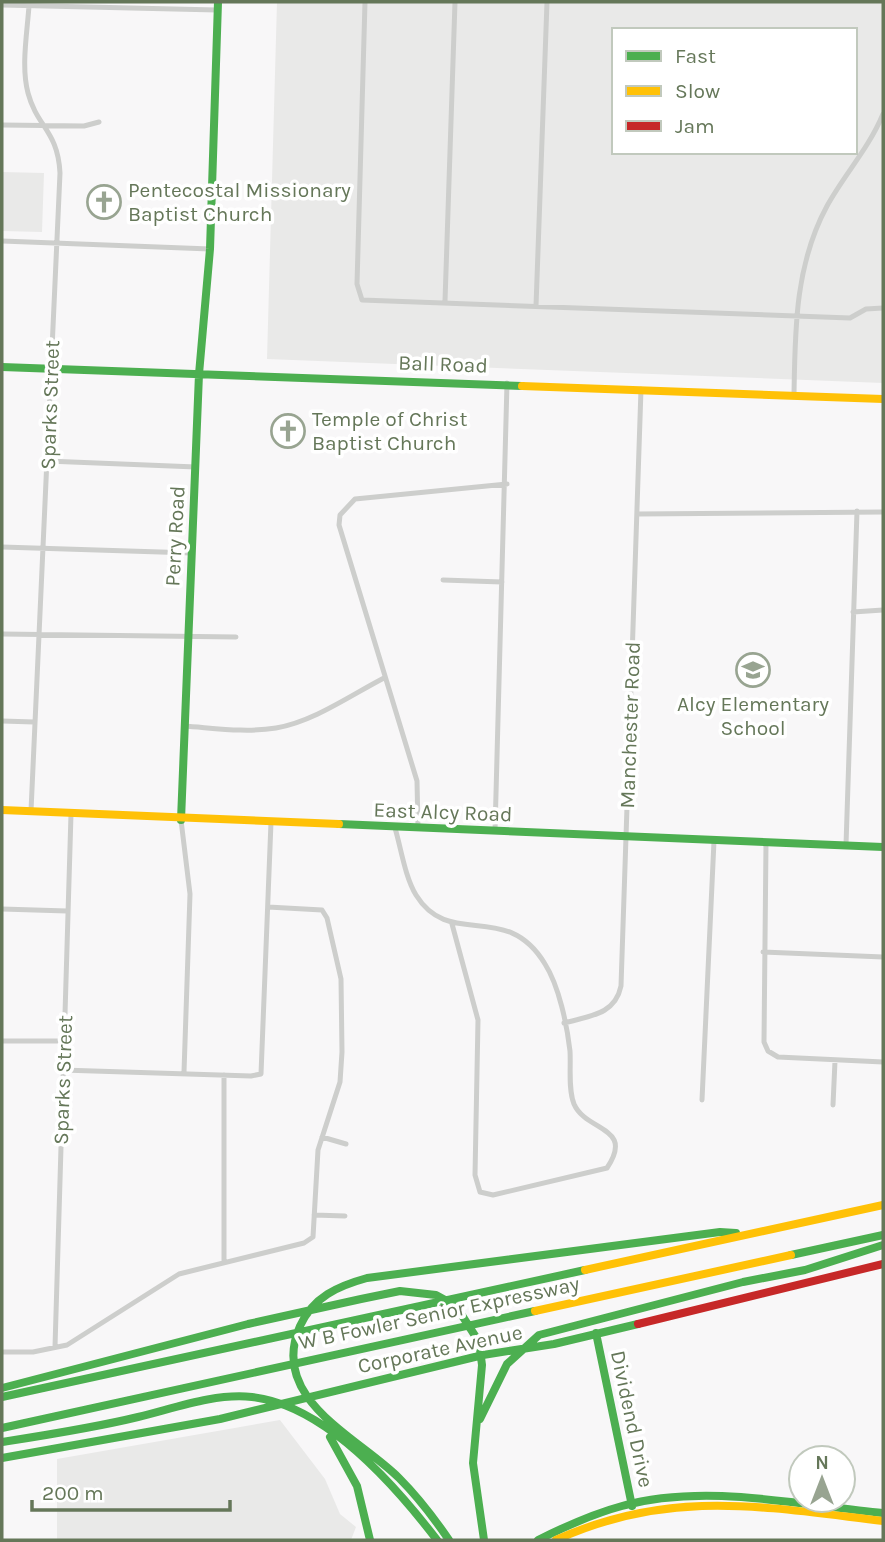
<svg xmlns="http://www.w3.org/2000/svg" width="885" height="1542" font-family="Karla,sans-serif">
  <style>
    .built { fill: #e9e9e8; fill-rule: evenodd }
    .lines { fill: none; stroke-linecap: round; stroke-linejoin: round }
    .street { stroke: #cdcecc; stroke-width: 5 }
    .fast { stroke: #4caf50; stroke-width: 8 }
    .slow { stroke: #ffc107; stroke-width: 8 }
    .jam { stroke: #c62828; stroke-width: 8 }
    .labels { text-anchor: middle; stroke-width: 7; stroke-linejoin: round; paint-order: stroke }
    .poi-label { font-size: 21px; fill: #657759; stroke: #fff; text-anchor: start }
    .street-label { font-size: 21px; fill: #657759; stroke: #fff }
  </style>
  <rect width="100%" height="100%" fill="#f8f7f8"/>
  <path class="built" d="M277,2H883V383L267,359ZM614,30H855V152H614Z
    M2,172L44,173L42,232L2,231Z
    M280,1420L325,1479L340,1514L356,1527L351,1540H57V1459Z"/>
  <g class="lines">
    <path class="street" d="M365,2L357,284L362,300L850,318L866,309L883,308
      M2,5L217,10
      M29,6C27,34 21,67 28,93C37,127 58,131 60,173L31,811
      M2,125L84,126L99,122
      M2,241L210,249
      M445,301L455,2
      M536,306L547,2
      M794,395C795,330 795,265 827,206C844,175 869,148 883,114
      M47,461L196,467
      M638,514L883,512
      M2,547L192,553
      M443,580L502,582
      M853,612L883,610
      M2,634L236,637
      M2,721L34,722
      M184,726C214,728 246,733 276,728C313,722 351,695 384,678
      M181,820L190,894L184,1072
      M395,828C401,848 405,877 416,895C450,950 506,899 545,964C559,986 567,1025 570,1051C571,1067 568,1089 574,1104C586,1132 635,1126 607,1168L493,1195L480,1192L475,1175L478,1020L452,924
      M418,828L417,781L339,525L340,515L355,499L507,484
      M495,831L507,383
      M766,843L764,1042L768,1051L778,1057L883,1062
      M846,845L857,511
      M2,909L67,911
      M763,952L883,957
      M564,1023C589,1016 615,1015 621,986L641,389
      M2,1041H64
      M62,1070L251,1076L261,1074L271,822
      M702,1100L714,841
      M833,1105L835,1061
      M322,1137L346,1144
      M314,1215L345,1216
      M224,1261V1075
      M55,1347L71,814
      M2,1352H33L67,1345L179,1274L304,1243L313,1237L318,1150L340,1082L342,1052L341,979L327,918L322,910L268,907"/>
    <path class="fast" d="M2,367L522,386
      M181,820L199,374L210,249L218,2
      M339,824L883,847
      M791,1255L883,1235
      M596,1333L632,1506
      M2,1388L248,1324L361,1299L400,1291L436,1295L456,1306L479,1342L482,1365L473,1463L484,1540
      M2,1397L585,1270
      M480,1419L507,1364L539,1335L743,1282L805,1270L883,1245
      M2,1428L535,1311
      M330,1437L357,1486L370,1540
      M2,1442C47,1435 93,1428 138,1417C175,1408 214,1393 252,1397C325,1405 395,1485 437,1540
      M2,1458L220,1419L483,1355L554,1344L638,1324
      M449,1540C434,1518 418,1497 399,1478C358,1437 268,1399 300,1326C313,1297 338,1286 367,1278L720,1232L736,1233
      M538,1540C566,1526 592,1514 622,1506C705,1483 799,1505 883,1513"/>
    <path class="slow" d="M522,386L883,399
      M2,810L339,824
      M585,1270L883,1205
      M535,1311L791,1255
      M556,1540C670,1488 764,1507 883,1521"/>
    <path class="jam" d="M638,1324L883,1264"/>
  </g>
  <defs>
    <g id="church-ring" transform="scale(1.75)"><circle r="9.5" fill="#fff" stroke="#98a491" stroke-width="1.5"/><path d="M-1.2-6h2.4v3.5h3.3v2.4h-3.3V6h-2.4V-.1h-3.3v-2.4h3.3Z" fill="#98a491"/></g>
    <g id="school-ring" transform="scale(1.75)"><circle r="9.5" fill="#fff" stroke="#98a491" stroke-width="1.5"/><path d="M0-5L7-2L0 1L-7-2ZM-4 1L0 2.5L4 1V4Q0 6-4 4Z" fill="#98a491"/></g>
  </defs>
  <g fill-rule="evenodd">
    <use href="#church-ring" x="104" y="202"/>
    <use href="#church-ring" x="288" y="431"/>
    <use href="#school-ring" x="753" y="670"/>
  </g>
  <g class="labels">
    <g class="poi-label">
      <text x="128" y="197">Pentecostal Missionary<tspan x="128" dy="24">Baptist Church</tspan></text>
      <text x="312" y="426">Temple of Christ<tspan x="312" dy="24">Baptist Church</tspan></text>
      <text x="753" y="711" text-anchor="middle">Alcy Elementary<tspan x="753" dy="24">School</tspan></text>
    </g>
    <g class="street-label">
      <text transform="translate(443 364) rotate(2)" y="7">Ball Road</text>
      <text transform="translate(50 405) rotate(-88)" y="7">Sparks Street</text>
      <text transform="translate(175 536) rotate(-87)" y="7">Perry Road</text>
      <text transform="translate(630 725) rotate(-88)" y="7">Manchester Road</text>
      <text transform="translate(443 812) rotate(2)" y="7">East Alcy Road</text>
      <text transform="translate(63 1080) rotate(-88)" y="7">Sparks Street</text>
      <text transform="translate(439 1313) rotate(-12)" y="7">W B Fowler Senior Expressway</text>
      <text transform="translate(440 1349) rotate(-12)" y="7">Corporate Avenue</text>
      <text transform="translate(632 1419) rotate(78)" y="7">Dividend Drive</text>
    </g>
  </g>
  <rect width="885" height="1542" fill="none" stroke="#657759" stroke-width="7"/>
  <rect x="612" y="28" width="245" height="126" fill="#ffffff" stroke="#c1c9bd" stroke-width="2"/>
  <rect x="626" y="51" width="35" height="10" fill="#4caf50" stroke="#c1c9bd" stroke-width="2"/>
  <text x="675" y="63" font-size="21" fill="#657759">Fast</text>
  <rect x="626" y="86" width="35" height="10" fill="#ffc107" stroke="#c1c9bd" stroke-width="2"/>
  <text x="675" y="98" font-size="21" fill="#657759">Slow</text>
  <rect x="626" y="121" width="35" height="10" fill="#c62828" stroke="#c1c9bd" stroke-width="2"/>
  <text x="675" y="133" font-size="21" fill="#657759">Jam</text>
  <g transform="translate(822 1479)"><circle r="33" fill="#ffffff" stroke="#c1c9bd" stroke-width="2"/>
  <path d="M0-5L12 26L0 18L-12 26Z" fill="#98a491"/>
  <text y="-10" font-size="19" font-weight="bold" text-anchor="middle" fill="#657759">N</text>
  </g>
  <path d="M32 1500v10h198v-10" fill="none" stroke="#657759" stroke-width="3.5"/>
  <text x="42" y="1500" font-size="21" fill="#657759" stroke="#ffffff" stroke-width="5" paint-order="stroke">200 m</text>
</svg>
